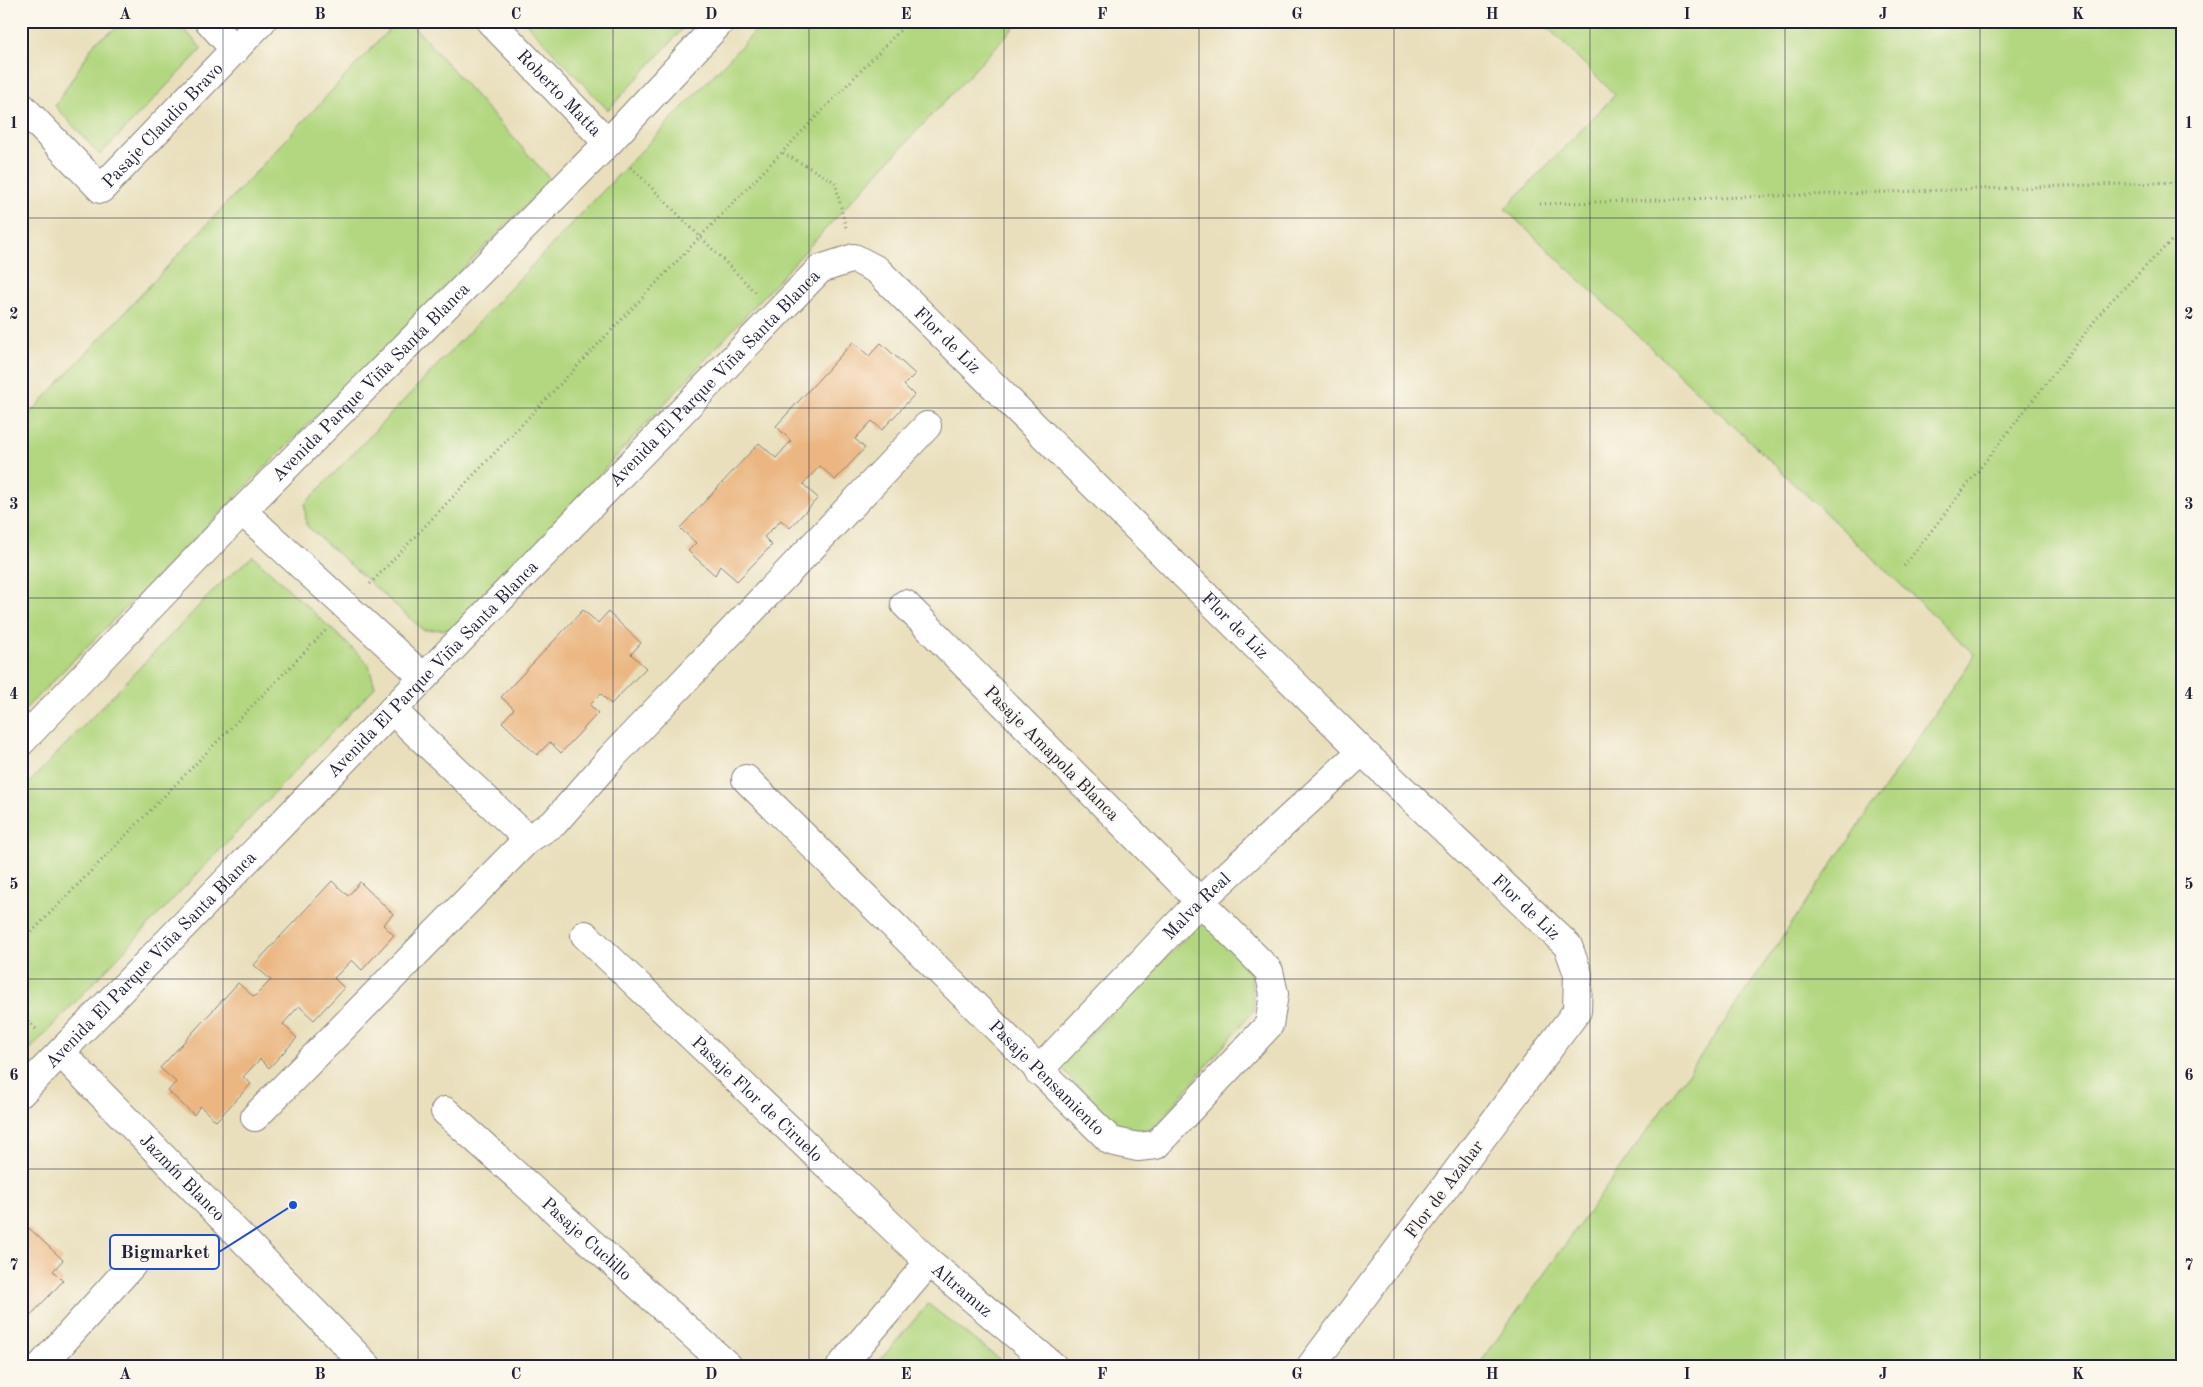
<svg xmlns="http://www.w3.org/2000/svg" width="2203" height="1387" font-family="'Old Standard TT',serif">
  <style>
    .green { fill: #b2d780; stroke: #6a7c5e }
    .building { fill: #ebb681 }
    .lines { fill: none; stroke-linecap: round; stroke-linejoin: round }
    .minor-casing { stroke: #86807c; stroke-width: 30 }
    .path { stroke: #86807c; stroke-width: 3; stroke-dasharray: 1 4; stroke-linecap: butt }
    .minor { stroke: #fff; stroke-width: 28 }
    .grid { fill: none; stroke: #22223b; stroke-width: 1; stroke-opacity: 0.55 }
    .labels { text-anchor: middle; stroke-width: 4; stroke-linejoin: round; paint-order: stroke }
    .street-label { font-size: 18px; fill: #22223b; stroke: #fbf7ec }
    .leader { fill: none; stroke: #1d4ed8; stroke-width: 2 }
    .callout-dot { fill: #1d4ed8; stroke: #fbf7ec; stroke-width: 2 }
    .callout { fill: #fbf7ec; stroke: #1d4ed8; stroke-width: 2 }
    .callout-label { font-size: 19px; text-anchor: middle; font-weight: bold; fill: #22223b }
    .neatline { fill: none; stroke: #22223b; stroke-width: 2 }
    .grid-label { font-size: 16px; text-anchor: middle; font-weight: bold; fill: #22223b }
  </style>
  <rect width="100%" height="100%" fill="#fbf7ec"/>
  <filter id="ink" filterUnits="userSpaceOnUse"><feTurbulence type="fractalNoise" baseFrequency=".02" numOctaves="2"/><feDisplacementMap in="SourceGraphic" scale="10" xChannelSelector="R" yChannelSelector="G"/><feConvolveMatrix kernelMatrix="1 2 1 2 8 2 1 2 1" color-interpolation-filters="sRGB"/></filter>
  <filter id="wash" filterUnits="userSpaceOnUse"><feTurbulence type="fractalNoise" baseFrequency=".0096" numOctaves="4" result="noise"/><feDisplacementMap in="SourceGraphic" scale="20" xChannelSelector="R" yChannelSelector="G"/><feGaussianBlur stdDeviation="1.12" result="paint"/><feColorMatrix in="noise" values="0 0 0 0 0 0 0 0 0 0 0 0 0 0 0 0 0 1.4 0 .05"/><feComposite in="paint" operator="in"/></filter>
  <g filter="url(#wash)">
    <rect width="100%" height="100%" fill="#e9dfbc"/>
    <path class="green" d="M128,21H177L202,49L100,155L55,106L96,41Z
      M397,21H409L551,180L21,713V423Z
      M524,21H690L608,110Z
      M765,21H1020L855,197L457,629L423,630L306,525L305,504Z
      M1541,21H2182V1366H1478L1715,1036L1975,655L1505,209L1615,95Z
      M253,556L368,663L375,687L21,1059V791L220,584Z
      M1205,918L1250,970L1254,1010L1153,1129L1118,1131L1060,1066Z
      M928,1304L1008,1366H875Z"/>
    <g id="blocks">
      <path class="building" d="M853,342L869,356L881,343L915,374L904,385L914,395L882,430L872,421L855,439L865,448L835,480L820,466L803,484L818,498L790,528L781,520L764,537L772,545L737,581L720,566L715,575L688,551L696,543L680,528L759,443L776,458L791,441L776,426Z
        M583,610L598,623L608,612L641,643L631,654L646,668L611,704L601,694L590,705L598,713L561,753L550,742L537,755L502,722L514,709L501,697Z
        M332,881L348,896L360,882L393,914L383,925L394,935L362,970L352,960L334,978L344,988L314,1020L299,1006L283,1024L297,1038L269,1068L260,1059L243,1077L251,1084L216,1121L200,1106L194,1115L168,1091L176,1082L160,1068L238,983L254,997L271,980L254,965Z
        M29,1228L63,1260L53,1271L63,1281L30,1316L21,1307V1237Z"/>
    </g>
  </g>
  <g filter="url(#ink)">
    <use href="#blocks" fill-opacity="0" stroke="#86807c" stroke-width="1"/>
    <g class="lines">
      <g class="minor-casing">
        <g id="minor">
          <path d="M209,21L235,50"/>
          <path id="s1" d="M490,21L608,143"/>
          <path id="s2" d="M21,106L101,189L262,21"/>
          <path d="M242,511L423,677"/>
          <path d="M392,710L528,839L554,823L611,758L927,426"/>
          <path id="s3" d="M21,742L242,511L608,143L721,21"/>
          <path id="s4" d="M746,779L1111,1141L1138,1147L1156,1145L1269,1025L1274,994L1269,971L905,604"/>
          <path id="s5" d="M585,935L929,1262L1053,1366"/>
          <path id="s6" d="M61,1053L367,1366"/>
          <path id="s7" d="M1038,1071L1199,902L1362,751"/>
          <path id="s8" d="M21,1093L820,269L854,258L877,270L1362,751L1568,946L1578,974L1577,1011L1311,1366"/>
          <path id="s9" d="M445,1111L728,1366"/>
          <path d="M255,1117L528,839"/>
          <path d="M41,1366L132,1265"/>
          <path d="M841,1366L929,1262"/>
        </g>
      </g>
      <path class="path" d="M783,153L835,182L846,228
        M631,167L755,292
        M1540,204L2182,182
        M1904,566L2107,305L2182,230
        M370,584L700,237L909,21
        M21,943L326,630
        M21,1014L37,1030"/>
      <use href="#minor" class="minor"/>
    </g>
  </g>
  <path class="grid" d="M223,21V1366M418,21V1366M613,21V1366M809,21V1366M1004,21V1366M1199,21V1366M1394,21V1366M1590,21V1366M1785,21V1366M1980,21V1366M21,218H2182M21,408H2182M21,598H2182M21,789H2182M21,979H2182M21,1169H2182"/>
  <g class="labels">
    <g class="street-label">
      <text dy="6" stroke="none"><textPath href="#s1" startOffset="100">Roberto Matta</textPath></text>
      <text dy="6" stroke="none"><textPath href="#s2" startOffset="204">Pasaje Claudio Bravo</textPath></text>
      <text dy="6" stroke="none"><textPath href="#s8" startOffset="1309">Flor de Liz</textPath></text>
      <text dy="6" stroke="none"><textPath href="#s8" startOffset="996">Avenida El Parque Viña Santa Blanca</textPath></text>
      <text dy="6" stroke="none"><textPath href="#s3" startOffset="502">Avenida Parque Viña Santa Blanca</textPath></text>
      <text dy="6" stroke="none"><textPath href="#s8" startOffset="1714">Flor de Liz</textPath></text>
      <text dy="6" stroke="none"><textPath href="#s8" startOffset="591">Avenida El Parque Viña Santa Blanca</textPath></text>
      <text transform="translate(1052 753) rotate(45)" y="6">Pasaje Amapola Blanca</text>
      <text dy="6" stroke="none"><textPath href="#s8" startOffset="2119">Flor de Liz</textPath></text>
      <text dy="6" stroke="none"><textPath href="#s7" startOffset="229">Malva Real</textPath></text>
      <text dy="6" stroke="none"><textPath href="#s8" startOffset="186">Avenida El Parque Viña Santa Blanca</textPath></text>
      <text dy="6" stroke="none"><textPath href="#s4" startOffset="424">Pasaje Pensamiento</textPath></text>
      <text dy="6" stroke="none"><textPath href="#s5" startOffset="238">Pasaje Flor de Ciruelo</textPath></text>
      <text dy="6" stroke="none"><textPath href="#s6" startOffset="174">Jazmín Blanco</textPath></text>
      <text transform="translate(1444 1189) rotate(-53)" y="6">Flor de Azahar</text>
      <text dy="6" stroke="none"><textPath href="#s9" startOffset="191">Pasaje Cuclillo</textPath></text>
      <text dy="6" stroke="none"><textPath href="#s5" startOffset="518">Altramuz</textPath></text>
    </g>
  </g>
  <path class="leader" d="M293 1205L219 1252"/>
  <circle class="callout-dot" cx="293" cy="1205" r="5"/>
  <rect class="callout" x="110" y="1235" width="109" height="34" rx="5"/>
  <g class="callout-label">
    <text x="165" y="1258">Bigmarket</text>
  </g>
  <rect width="2203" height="1387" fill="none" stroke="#fbf7ec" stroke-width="55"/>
  <rect x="28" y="28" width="2148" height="1332" class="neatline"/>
  <g class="grid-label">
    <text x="125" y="19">A</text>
    <text x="320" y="19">B</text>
    <text x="516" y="19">C</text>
    <text x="711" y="19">D</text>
    <text x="906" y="19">E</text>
    <text x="1102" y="19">F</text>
    <text x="1297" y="19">G</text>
    <text x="1492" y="19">H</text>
    <text x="1687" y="19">I</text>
    <text x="1883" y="19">J</text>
    <text x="2078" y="19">K</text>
    <text x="14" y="128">1</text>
    <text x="2189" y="128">1</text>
    <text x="14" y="319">2</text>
    <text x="2189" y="319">2</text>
    <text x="14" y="509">3</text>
    <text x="2189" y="509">3</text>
    <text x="14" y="699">4</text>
    <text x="2189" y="699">4</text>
    <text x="14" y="889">5</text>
    <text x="2189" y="889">5</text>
    <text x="14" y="1080">6</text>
    <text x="2189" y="1080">6</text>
    <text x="14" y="1270">7</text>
    <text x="2189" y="1270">7</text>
    <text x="125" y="1379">A</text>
    <text x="320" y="1379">B</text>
    <text x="516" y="1379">C</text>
    <text x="711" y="1379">D</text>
    <text x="906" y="1379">E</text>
    <text x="1102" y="1379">F</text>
    <text x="1297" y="1379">G</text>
    <text x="1492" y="1379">H</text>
    <text x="1687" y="1379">I</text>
    <text x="1883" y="1379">J</text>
    <text x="2078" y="1379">K</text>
  </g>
</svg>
